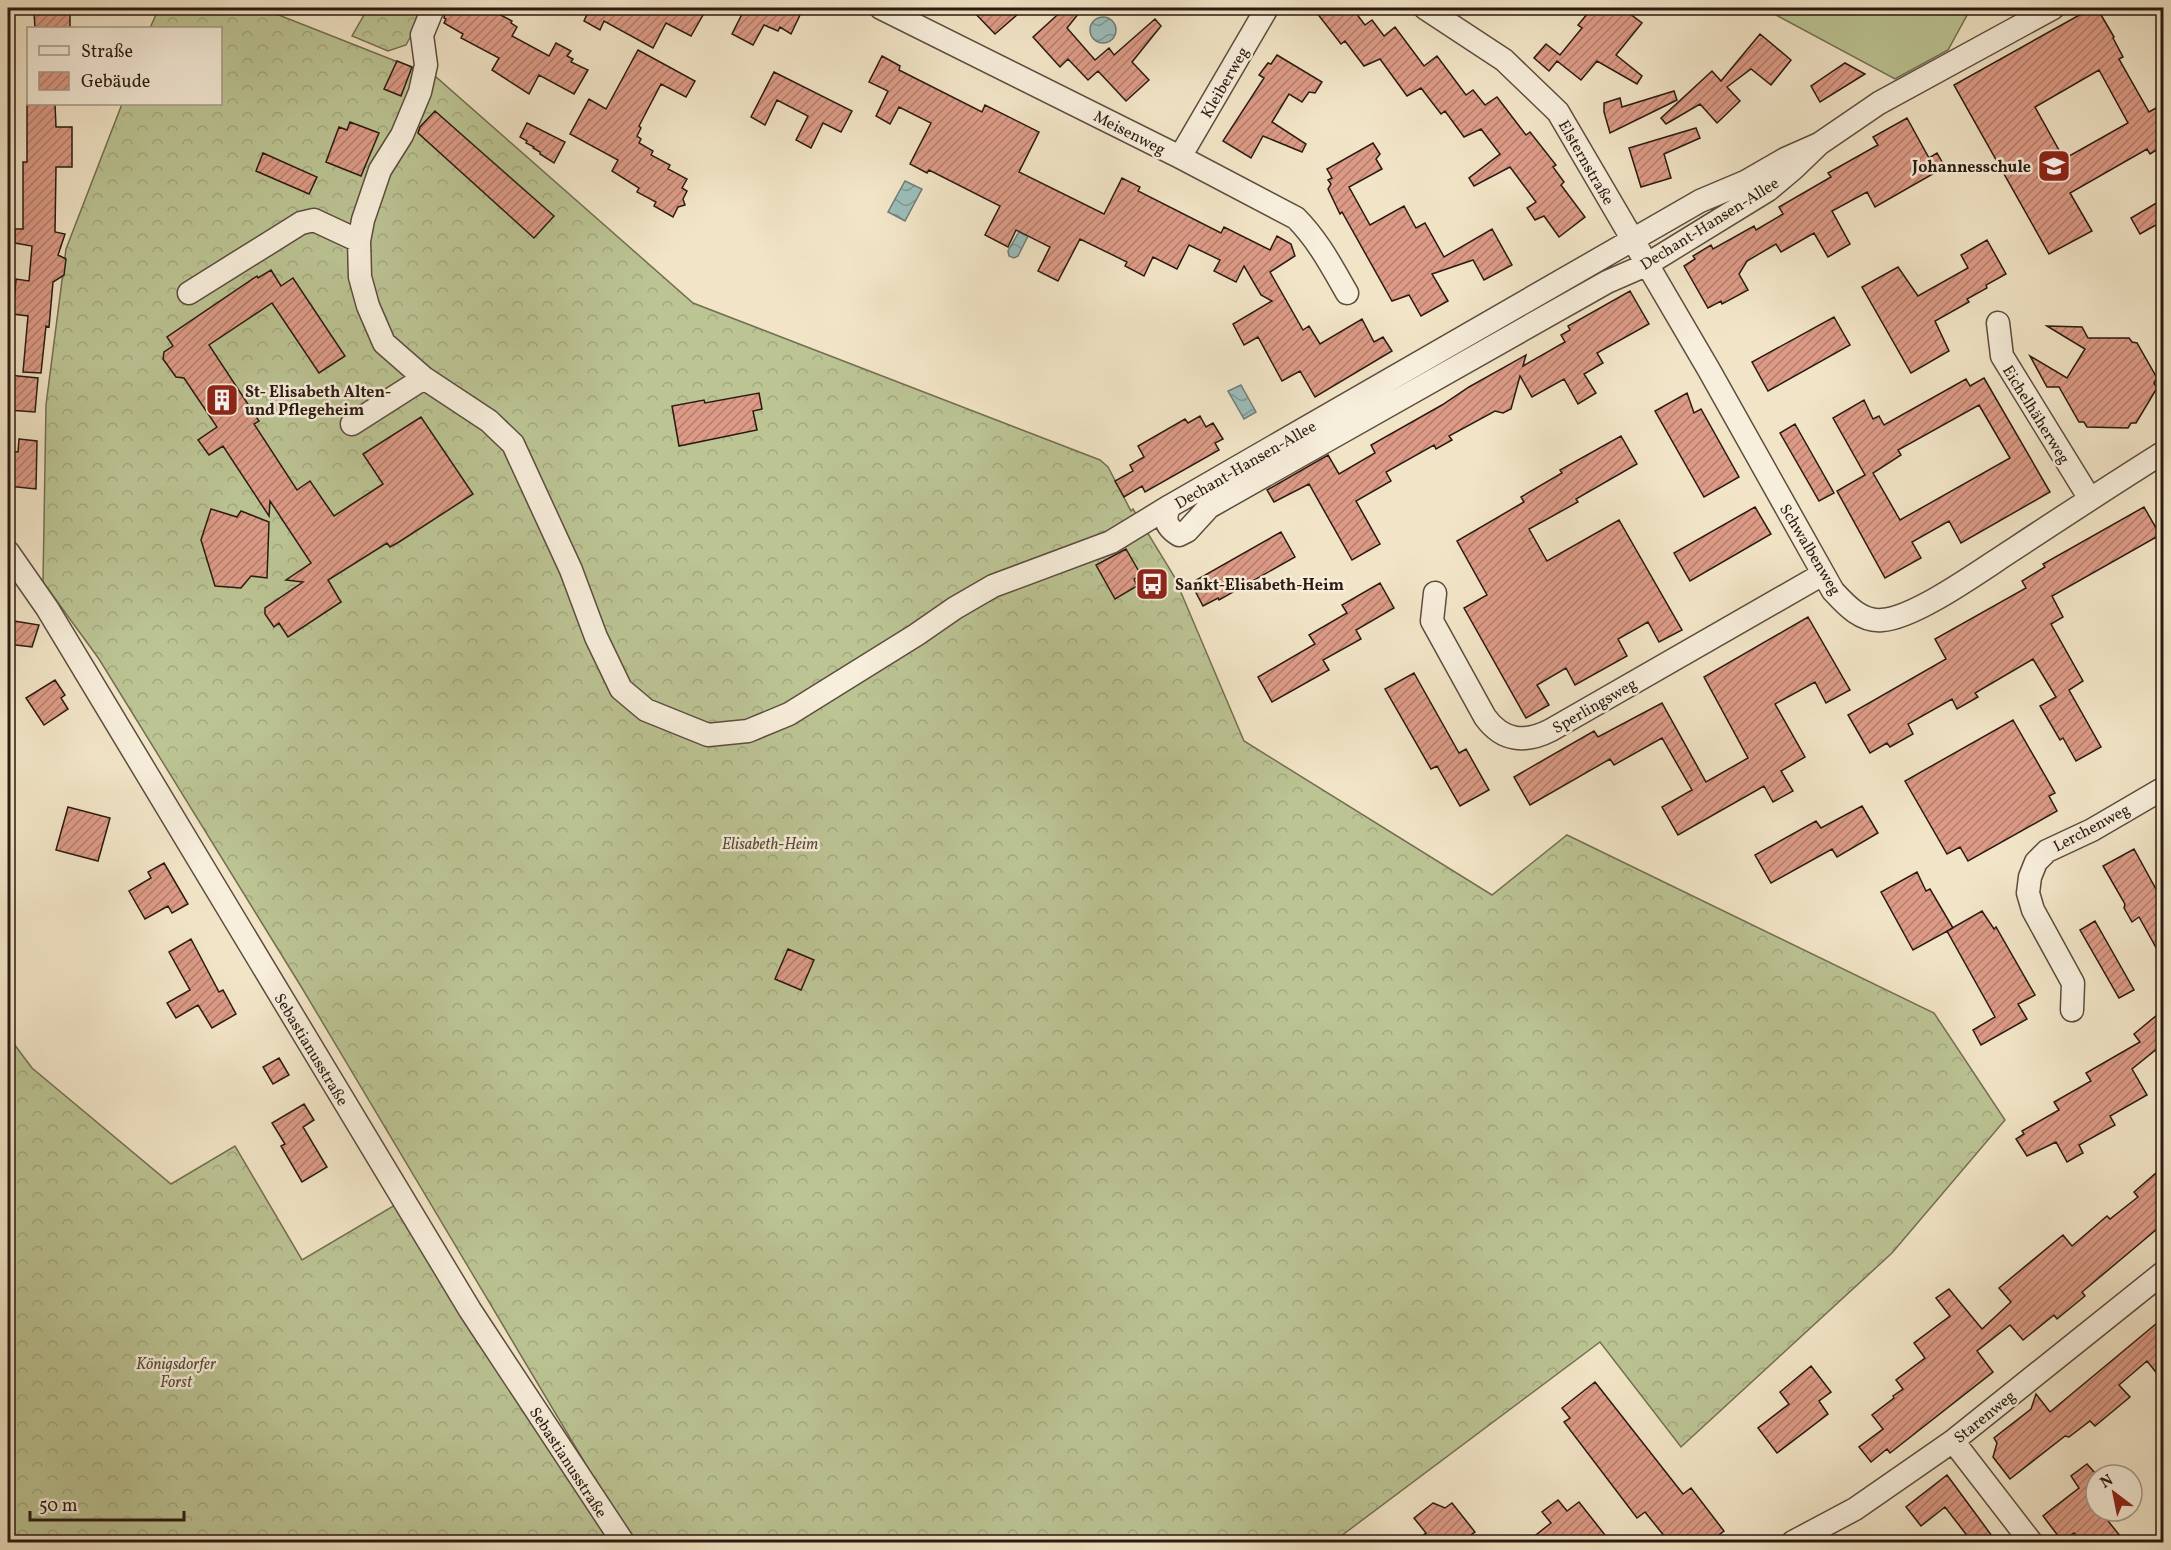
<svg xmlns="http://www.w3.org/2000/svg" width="2171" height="1550" font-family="Vollkorn,serif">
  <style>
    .forest { fill: url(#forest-crowns); stroke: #736f52; stroke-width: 1.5 }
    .pitch { fill: #bcc494; stroke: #736f52; stroke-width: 1.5 }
    .water { fill: url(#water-waves); stroke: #6e7c77; stroke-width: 1.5 }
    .building { fill: url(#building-hatch); stroke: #2a1a11; stroke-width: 1.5; fill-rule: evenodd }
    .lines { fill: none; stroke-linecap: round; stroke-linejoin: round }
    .street-casing { stroke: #5c4d3e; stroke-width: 25 }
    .street { stroke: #f7eedb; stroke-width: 22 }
    .labels { text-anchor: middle; stroke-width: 5; stroke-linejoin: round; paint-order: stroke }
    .street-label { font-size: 16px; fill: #2a1a11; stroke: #f7eedb }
    .poi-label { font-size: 16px; font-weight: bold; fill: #2a1a11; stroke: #f7eedb; text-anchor: start }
    .park-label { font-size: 16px; font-style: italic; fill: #564d38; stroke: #f7eedb }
  </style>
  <defs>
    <pattern id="forest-crowns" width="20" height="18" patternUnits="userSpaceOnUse" patternTransform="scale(1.5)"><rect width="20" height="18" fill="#bcc494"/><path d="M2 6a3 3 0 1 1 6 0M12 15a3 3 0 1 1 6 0" fill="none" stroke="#a2a87f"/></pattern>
    <pattern id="water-waves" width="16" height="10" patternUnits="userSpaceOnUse" patternTransform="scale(1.5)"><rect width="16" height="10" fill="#9cbebb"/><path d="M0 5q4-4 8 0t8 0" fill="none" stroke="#7f9a97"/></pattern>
    <pattern id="building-hatch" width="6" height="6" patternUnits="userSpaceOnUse" patternTransform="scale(1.5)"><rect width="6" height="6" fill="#dd9b87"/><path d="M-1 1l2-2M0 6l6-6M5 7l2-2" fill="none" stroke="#b37e6d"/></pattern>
  </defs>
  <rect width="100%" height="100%" fill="#f2e5c7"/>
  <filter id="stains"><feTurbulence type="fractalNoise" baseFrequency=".00333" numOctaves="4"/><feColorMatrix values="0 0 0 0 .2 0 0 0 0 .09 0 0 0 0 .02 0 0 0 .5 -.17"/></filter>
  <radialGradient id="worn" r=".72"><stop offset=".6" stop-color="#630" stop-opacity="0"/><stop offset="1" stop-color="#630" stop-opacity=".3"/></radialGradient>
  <path class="forest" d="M159,8H261L436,77L693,303L1100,460L1108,467L1131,511L1133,509L1174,576L1244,741L1492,895L1567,835L1934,1013L2005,1120L1892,1253L1681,1447L1600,1342L1333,1542H636L625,1530L302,988L99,659L43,582L46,405L66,249L122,104H220V28H150Z
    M368,8H426L406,45L388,51L352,36Z
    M8,1036L32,1068L171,1184L235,1146L302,1260L395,1205L620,1542H8Z"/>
  <path class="pitch" d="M1763,8H1971L1948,50L1895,79Z"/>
  <path class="water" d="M1090 30a13 13 0 1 1 26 0a13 13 0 1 1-26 0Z
    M905,181L922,189L905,221L888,212Z
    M1020,230L1028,236L1018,256L1014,258L1009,256L1008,251Z
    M1241,385L1256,412L1244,419L1228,391Z"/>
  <path class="building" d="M446,8H487L512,21L511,23L517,27L512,36L549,56L556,43L571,51L567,56L573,59L571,62L588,70L574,94L539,75L529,94L492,70L499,58L461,38L463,34L444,23L446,19L444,18Z
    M579,8H707L691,36L666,23L653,48L604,21L600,30L584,21L588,12Z
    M730,8H786L800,15L791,34L780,27L778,31L764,25L753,45L732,34L742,14Z
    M970,8H1025L995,34Z
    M1065,8H1083L1067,28L1095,60L1109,48L1114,55L1155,19L1161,26L1132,62L1149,80L1126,101L1098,71L1088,80L1068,59L1060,67L1033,37Z
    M1313,8H1352L1365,25L1372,20L1384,36L1395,27L1424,66L1437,56L1466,95L1473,90L1485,105L1497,97L1526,135L1530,132L1556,165L1553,167L1564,182L1561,185L1585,217L1559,237L1544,216L1535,220L1527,208L1536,202L1510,167L1474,186L1469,178L1500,154L1481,129L1464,137L1445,111L1441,114L1421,88L1407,96L1380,59L1364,66L1345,41L1341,44Z
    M1592,8H1622L1642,23L1616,55L1642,76L1637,84L1597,61L1581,80L1557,61L1549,71L1534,58L1546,44L1560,55L1582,28L1578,25Z
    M2092,8H2097L2114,37L2113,38L2123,57L2119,59L2149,112L2163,104V146L2150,154L2147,149L2070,193L2092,231L2049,254L1954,85ZM2099,70L2128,123L2064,159L2035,107Z
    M34,12H70V28H35Z
    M1760,34L1791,60L1771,85L1751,69L1727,87L1740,101L1717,123L1700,104L1666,124L1661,118L1712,71L1721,81Z
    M638,50L695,81L686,97L661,84L639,126L641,128L637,136L641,139L639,143L653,151L651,155L670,165L668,169L687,179L682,188L687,191L683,199L685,205L678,207L673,217L654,206L656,202L637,192L639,188L612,171L618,160L570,134L589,99L606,109Z
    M1277,55L1322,82L1315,93L1309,92L1302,102L1289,94L1272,122L1306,144L1302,152L1263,136L1251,158L1223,141L1264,78L1259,75L1268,63L1271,64Z
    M882,56L900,66L899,70L982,112L985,105L1039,132L1019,172L1104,214L1122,178L1140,187L1138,191L1221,233L1224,227L1270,250L1277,236L1291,244L1295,256L1270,272L1303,330L1309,326L1320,344L1362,319L1374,342L1383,337L1392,351L1315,397L1300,371L1282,381L1258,337L1244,345L1233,324L1272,301L1261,295L1244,266L1236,282L1214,271L1220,260L1189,245L1177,269L1153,257L1144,276L1125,266L1127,262L1080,239L1058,281L1038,271L1050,247L1016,230L1008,247L985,235L1000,206L929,170L927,173L910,164L931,123L899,107L890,124L876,116L888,91L869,82Z
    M397,61L412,67L401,96L384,89Z
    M1845,63L1865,74L1820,102L1811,86Z
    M774,72L852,111L841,132L823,123L811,148L796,140L808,116L777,100L765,125L751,117Z
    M1674,91L1677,100L1610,133L1604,112V103L1620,98L1622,107Z
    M27,104H55L56,127H72V167H56L55,232L65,234L58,255L66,259L64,275L53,282L49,327L46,326L41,373L23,372L28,316L13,314L16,279L29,281L32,246L15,243V229H23V162H27Z
    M435,111L554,216L534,238L418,133L420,127Z
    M1907,118L1929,158L1937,153L1945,167L1875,207L1867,192L1832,211L1850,244L1828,257L1814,233L1781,252L1776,244L1747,261L1739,274L1748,290L1722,304L1721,301L1708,308L1684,266L1695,259L1693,256L1711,245L1713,249L1754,226L1756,230L1783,214L1779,207L1831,177L1828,173L1878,145L1873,137Z
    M350,122L379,133L361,176L326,162L339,127L347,130Z
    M527,123L565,142L554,163L540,154V152L533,148L534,147L526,143L527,141L520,137Z
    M1696,128L1700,138L1664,154L1671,178L1641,187L1629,148Z
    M1373,143L1380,154L1376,159L1382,169L1349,187L1370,225L1404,206L1416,228L1425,223L1444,257L1492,229L1512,265L1484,280L1473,260L1432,274L1448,301L1421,316L1409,295L1392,301L1342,212L1340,214L1328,189L1331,184L1328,180L1332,178L1327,169Z
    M263,153L317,177L309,194L256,171Z
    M2163,199V221L2140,234L2131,218Z
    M1987,240L2006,274L1986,285L1987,288L1967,299L1969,302L1935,321L1949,351L1911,373L1862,287L1898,267L1918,296L1968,268L1961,255Z
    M271,270L281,286L293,278L345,356L319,373L272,303L209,345L259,421L254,424L297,490L310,481L334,516L383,484L363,454L421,417L473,494L399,542L390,547L387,543L328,580L341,602L288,637L279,623L274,627L265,614V608L303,582L286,580L311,563L270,501L269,516L223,446L209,455L198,440L217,427L184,378L176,377L163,359L164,352L173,346L167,337L257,276L258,278Z
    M1630,291L1649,324L1597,353L1603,363L1584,374L1596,393L1578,404L1564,379L1532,397L1520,376L1511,409L1503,413L1495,411L1449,436L1452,440L1436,449L1434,445L1386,472L1391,481L1356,501L1380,544L1352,560L1309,484L1274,502L1267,490L1328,455L1339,474L1375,453L1371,445L1442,405L1469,387L1526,355L1523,366L1565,342L1561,335L1570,330L1568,326Z
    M1834,317L1850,345L1768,391L1752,362Z
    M2047,326L2082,327L2088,338H2129L2132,342L2137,343L2157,378L2154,383L2157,388L2136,423H2131L2128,428L2087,427L2084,422H2079L2059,387H2047L2030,356L2067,378L2085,349Z
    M8,375L38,378L35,412L8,410Z
    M1984,378L2050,492L1961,543L1949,521L1912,542L1921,558L1885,578L1837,491L1865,475L1833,418L1864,400L1873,419L1879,416L1884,425L1966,379L1970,386ZM1979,405L2010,458L1900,520L1873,473L1901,455L1898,450Z
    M759,393L762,409L753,411L757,430L679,446L672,406L704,400L705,403Z
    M1687,393L1694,413L1701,409L1739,477L1704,497L1655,411Z
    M1200,416L1206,427L1213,423L1223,439L1215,443L1219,450L1145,492L1142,486L1124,497L1115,481L1133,471L1130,465L1144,457L1138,446L1185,419L1188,423Z
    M1795,424L1834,493L1819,501L1780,433Z
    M1621,436L1637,464L1576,499L1578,502L1529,529L1547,561L1619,520L1682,630L1659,642L1648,622L1618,639L1627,656L1575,685L1566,668L1537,685L1549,705L1526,718L1464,608L1487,595L1457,541L1524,502L1521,497L1562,473L1560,470Z
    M19,439L37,441L36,489L8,486V451L18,452Z
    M1755,507L1771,534L1690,581L1674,553Z
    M2144,507L2160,535L2052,596L2063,617L2051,624L2083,681L2069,690L2101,747L2076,761L2063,738L2060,740L2040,706L2056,697L2033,659L1975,693L1978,697L1957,709L1952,699L1908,724L1913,734L1890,747L1887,743L1870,753L1848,715L1946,659L1935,639L2026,588L2022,581L2045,567L2043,564Z
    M211,509L237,517L241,511L269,522L267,578L251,576L241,588L215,586L201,540Z
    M1281,532L1295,557L1219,600L1218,598L1203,606L1191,583Z
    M1126,549L1141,575L1134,579L1137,586L1115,599L1096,565Z
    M1380,583L1394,608L1356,630L1361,639L1323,660L1329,670L1272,702L1258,677L1315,644L1309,635L1347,613L1342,605Z
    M1808,617L1850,690L1826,703L1815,682L1775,704L1805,757L1781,771L1793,791L1773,802L1764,786L1678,835L1662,807L1692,790L1662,738L1614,765L1610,759L1530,805L1514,777L1594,731L1598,737L1662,703L1706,782L1748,758L1704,677Z
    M8,620L39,625L32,647L8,644Z
    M1414,673L1459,753L1466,749L1489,790L1460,806L1437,766L1431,769L1385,689Z
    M55,680L65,695L61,698L68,709L44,725L26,698Z
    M2013,720L2055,793L2049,796L2057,811L1968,861L1960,847L1947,854L1905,781Z
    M1862,806L1878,833L1837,857L1832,849L1771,883L1755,855L1816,821L1821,828Z
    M68,807L110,818L98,861L56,850Z
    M2134,849L2163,902V960L2139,917L2132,922L2124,908L2125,904L2103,866Z
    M164,863L188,904L172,913L168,906L145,919L129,891L151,878L148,872Z
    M1917,872L1926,891L1930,889L1953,928L1913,950L1881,892Z
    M1982,911L1994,929L1996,927L2035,995L2018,1004L2027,1019L1981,1045L1973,1030L1995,1017L1947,931Z
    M2095,921L2134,990L2119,998L2080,930Z
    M191,939L219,992L223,990L236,1014L212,1028L198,1005L176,1018L167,1003L190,990L169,952Z
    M788,949L814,960L801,990L775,979Z
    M2163,1010V1044L2132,1069L2147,1095L2110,1116L2115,1125L2079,1145L2083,1153L2067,1162L2056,1142L2027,1156L2016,1139L2024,1134L2022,1131L2059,1110L2054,1102L2091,1081L2086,1073L2140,1042L2134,1034Z
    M279,1058L289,1075L273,1084L263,1067Z
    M304,1104L314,1120L303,1127L327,1167L302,1182L281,1146L285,1144L272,1123Z
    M2163,1167V1224L2082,1292L2085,1296L2057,1319L2054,1315L2023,1340L2010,1325L1977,1351L1993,1372L1890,1453L1887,1449L1871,1462L1859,1447L1883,1429L1872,1415L1894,1398L1893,1396L1903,1389L1896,1380L1925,1358L1914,1343L1950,1316L1936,1298L1949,1289L1982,1329L2011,1302L1999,1288L2063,1235L2072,1246L2107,1216L2110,1219L2138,1197L2134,1192Z
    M2163,1318V1381L2147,1361L2119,1385L2130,1397L2095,1426L2090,1421L2069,1437L2065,1436L2010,1479L1993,1457L1997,1443L1994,1438L2031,1409L2036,1394L2050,1412Z
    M1811,1366L1831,1392L1819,1401L1828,1414L1777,1453L1758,1428L1789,1404L1780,1392Z
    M1595,1382L1683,1494L1691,1488L1724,1531L1709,1542H1669L1645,1512L1637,1518L1564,1422L1570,1418L1562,1408Z
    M2087,1464L2096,1474V1511H2100L2125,1542H2081L2074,1533L2062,1541L2043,1516L2079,1488L2071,1476Z
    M1947,1475L1992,1536L1984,1542H1972L1945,1507L1921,1526L1906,1507Z
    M1558,1500L1567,1511L1579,1502L1605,1535L1596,1542H1527L1551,1523L1542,1512Z
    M1433,1503L1445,1508L1452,1503L1475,1532L1461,1542H1413L1426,1533L1414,1518Z"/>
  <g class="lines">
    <g class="street-casing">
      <path id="street" d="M881,8L1180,157L1296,218C1318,240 1332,267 1347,293
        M1425,8L1504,60L1558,112L1709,370L1833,591C1846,605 1861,622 1882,620C1916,618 1984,568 2014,549C2064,516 2113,484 2164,452
        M1819,144L1785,159L1745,182L1700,201L1170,506C1163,519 1166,527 1179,535L1187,531L1209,507L1607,282L1646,265L1768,190L1793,169L1819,144L1879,103L2053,8
        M1180,157L1267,8
        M189,293L301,223L314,220L359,241L363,220L380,170L402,135L420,92L426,65L422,35L433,8
        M1998,323L2002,356L2090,499
        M424,378L489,421L513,444L571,570L596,637L621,689L646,710L708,735L748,731L789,714L916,635L955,608L993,586L1111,542L1170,506
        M352,424L424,378L384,343L368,306L360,277L359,241
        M8,552L47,608L470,1310L623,1542
        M1435,593L1432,621L1485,717C1503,742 1526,743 1551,730L1823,574
        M2072,1010L2073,983L2033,910L2028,893L2030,877L2036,862L2047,851L2092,830L2164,788
        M1953,1441L2031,1542
        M1793,1542L1855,1509L1953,1441L2164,1272"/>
    </g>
    <use href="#street" class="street"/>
  </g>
  <defs>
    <g id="school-square" transform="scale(1.725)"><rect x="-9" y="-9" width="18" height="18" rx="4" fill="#8f2418" stroke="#f7eedb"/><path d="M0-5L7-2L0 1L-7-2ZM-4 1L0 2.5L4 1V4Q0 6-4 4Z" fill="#fff"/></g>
    <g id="building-square" transform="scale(1.725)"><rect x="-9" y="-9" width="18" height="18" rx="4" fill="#8f2418" stroke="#f7eedb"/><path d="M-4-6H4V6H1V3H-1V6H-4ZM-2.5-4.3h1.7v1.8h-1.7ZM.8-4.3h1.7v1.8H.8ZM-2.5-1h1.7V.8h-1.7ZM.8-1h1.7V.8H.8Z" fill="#fff"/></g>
    <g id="bus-square" transform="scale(1.725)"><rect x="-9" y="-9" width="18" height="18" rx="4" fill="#8f2418" stroke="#f7eedb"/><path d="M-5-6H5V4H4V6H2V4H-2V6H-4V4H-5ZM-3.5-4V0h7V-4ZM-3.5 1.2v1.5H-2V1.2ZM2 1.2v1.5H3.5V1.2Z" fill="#fff"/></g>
  </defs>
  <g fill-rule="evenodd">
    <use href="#school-square" x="2054" y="166"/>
    <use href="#building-square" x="222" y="400"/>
    <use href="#bus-square" x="1152" y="584"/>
  </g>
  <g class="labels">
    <g class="street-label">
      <text transform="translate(1224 82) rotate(-60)" y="6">Kleiberweg</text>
      <text transform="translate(1130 132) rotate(27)" y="6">Meisenweg</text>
      <text transform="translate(1587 162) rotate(60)" y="6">Elsternstraße</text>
      <text transform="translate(1709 223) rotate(-32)" y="6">Dechant-Hansen-Allee</text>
      <text transform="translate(2037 414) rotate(58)" y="6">Eichelhäherweg</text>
      <text transform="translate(1245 464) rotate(-30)" y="6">Dechant-Hansen-Allee</text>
      <text transform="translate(1811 549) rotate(59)" y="6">Schwalbenweg</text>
      <text transform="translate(1594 705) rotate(-30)" y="6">Sperlingsweg</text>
      <text transform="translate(2091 827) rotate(-28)" y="6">Lerchenweg</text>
      <text transform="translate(312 1049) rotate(59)" y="6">Sebastianusstraße</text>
      <text transform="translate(1984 1416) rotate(-39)" y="6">Starenweg</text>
      <text transform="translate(569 1462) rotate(57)" y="6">Sebastianusstraße</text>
    </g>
    <g class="poi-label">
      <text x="2031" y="172" text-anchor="end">Johannesschule</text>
      <text x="245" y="397">St- Elisabeth Alten-<tspan x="245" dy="18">und Pflegeheim</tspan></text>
      <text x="1175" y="590">Sankt-Elisabeth-Heim</text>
    </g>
    <g class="park-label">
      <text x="770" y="849">Elisabeth-Heim</text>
      <text x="176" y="1369">Königsdorfer<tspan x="176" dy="18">Forst</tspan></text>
    </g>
  </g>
  <rect width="2171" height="1550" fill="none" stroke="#f2e5c7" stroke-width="30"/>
  <rect x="9" y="9" width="2153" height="1532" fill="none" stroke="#2a1a11" stroke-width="3"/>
  <rect x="15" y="15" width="2141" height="1520" fill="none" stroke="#2a1a11" stroke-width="1.5"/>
  <rect x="27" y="27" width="195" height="78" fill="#f7eedb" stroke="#a5998a" stroke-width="1.5"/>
  <rect x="39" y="46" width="30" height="9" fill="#f7eedb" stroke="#a5998a" stroke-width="1.5"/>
  <text x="81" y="57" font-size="18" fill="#2a1a11">Straße</text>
  <rect x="39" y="72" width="30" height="18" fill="url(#building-hatch)" stroke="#a5998a" stroke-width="1.5"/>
  <text x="81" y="87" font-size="18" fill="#2a1a11">Gebäude</text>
  <g transform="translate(2114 1493) rotate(328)"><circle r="28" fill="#f7eedb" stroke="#a5998a" stroke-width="1.5"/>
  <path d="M0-4.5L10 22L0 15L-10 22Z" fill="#8f2418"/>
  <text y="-9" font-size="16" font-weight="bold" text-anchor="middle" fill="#2a1a11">N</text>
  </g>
  <path d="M30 1511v9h154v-9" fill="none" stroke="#2a1a11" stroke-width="3"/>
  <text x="39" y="1511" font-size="18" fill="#2a1a11" stroke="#f7eedb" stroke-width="4.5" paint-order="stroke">50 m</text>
  <rect width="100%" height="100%" filter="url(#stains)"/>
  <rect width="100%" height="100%" fill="url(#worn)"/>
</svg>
